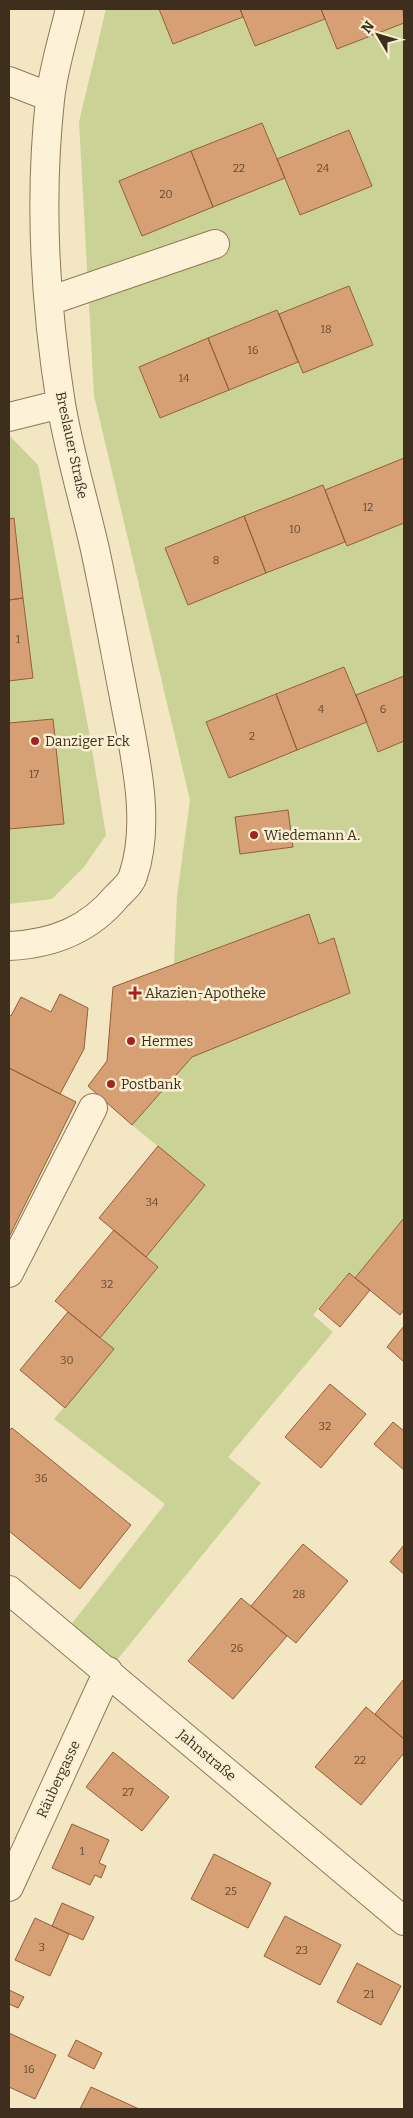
<svg xmlns="http://www.w3.org/2000/svg" width="413" height="2118" font-family="Bitter,serif">
  <style>
    .green { fill: #cad395 }
    .building { fill: #d69f74; stroke: #935f3a }
    .lines { fill: none; stroke-linecap: round; stroke-linejoin: round }
    .minor-casing { stroke: #907757; stroke-width: 30 }
    .minor { stroke: #fdf2d8; stroke-width: 28 }
    .poi-dot { fill: #a7221f; stroke: #faf0d4; stroke-width: 2 }
    .labels { text-anchor: middle; stroke-width: 5; stroke-linejoin: round; paint-order: stroke }
    .number-label { font-size: 11px; fill: #644a33 }
    .street-label { font-size: 14px; fill: #3e2e1d; stroke: #faf0d4 }
    .poi-label { font-size: 14px; fill: #3e2e1d; stroke: #faf0d4; text-anchor: start }
  </style>
  <rect width="100%" height="100%" fill="#f3e6c3"/>
  <path class="green" d="M106,9H404V1218L355,1278L348,1273L313,1315L333,1332L228,1457L261,1483L108,1671L63,1635L165,1504L54,1419L113,1350L100,1338L158,1267L146,1257L205,1185L132,1125L192,1057L350,993L334,938L319,944L309,914L174,964L177,896L190,800L94,396L79,122Z
    M9,435L38,465L90,737L106,835L84,867L52,899L9,904Z"/>
  <path class="building" d="M159,9H240L243,17L173,44Z
    M240,9H321L325,19L255,46Z
    M321,9H403L404,23L337,49Z
    M262,123L285,178L213,207L191,151Z
    M349,130L372,186L300,215L277,159Z
    M191,151L213,207L142,236L119,181Z
    M349,286L373,345L303,373L279,314Z
    M277,310L298,362L229,390L208,338Z
    M208,338L229,390L160,418L139,367Z
    M404,458V523L347,546L325,490Z
    M323,485L345,542L266,573L244,516Z
    M244,516L266,573L188,605L165,548Z
    M14,518L23,598L9,600V519Z
    M23,598L33,678L9,681V600Z
    M344,667L367,722L297,750L276,694Z
    M404,676V741L378,752L356,695Z
    M276,694L297,750L229,778L206,722Z
    M53,719L64,824L9,829V723Z
    M288,810L293,847L240,854L235,817Z
    M309,914L319,944L334,938L350,993L192,1057L132,1125L88,1086L107,1061L113,987Z
    M60,994L88,1008L84,1049L60,1094L9,1068V1015L11,1016L21,997L51,1012Z
    M9,1068L76,1102L9,1237Z
    M158,1146L205,1185L146,1257L99,1218Z
    M404,1218V1310L400,1315L355,1278Z
    M114,1230L158,1267L100,1338L55,1301Z
    M349,1273L370,1290L340,1327L319,1309Z
    M68,1312L114,1349L65,1408L20,1370Z
    M404,1326V1362L387,1347Z
    M330,1384L366,1414L321,1468L285,1437Z
    M393,1422L404,1431V1470L374,1444Z
    M12,1428L131,1525L80,1589L9,1531V1431Z
    M303,1544L348,1581L296,1643L251,1606Z
    M404,1545V1574L390,1562Z
    M241,1598L287,1636L233,1699L188,1661Z
    M404,1679V1739L375,1714Z
    M366,1707L404,1739V1753L361,1805L315,1767Z
    M113,1752L169,1797L142,1831L86,1787Z
    M72,1824L109,1840L99,1863L106,1866L101,1878L95,1875L90,1885L52,1868Z
    M214,1854L271,1883L248,1928L191,1899Z
    M62,1903L94,1917L83,1940L52,1926Z
    M285,1916L341,1945L320,1985L264,1956Z
    M35,1918L69,1934L50,1976L15,1960Z
    M357,1963L401,1986L381,2025L337,2002Z
    M9,1990L24,1997L18,2008L9,2004Z
    M9,2033L56,2055L35,2099L9,2087Z
    M76,2040L102,2053L94,2069L68,2056Z
    M91,2087L139,2109H80Z"/>
  <g class="lines">
    <g class="minor-casing">
      <path id="minor" d="M9,81L50,97
        M49,301L215,244
        M9,417L61,404
        M9,946C53,944 89,930 117,896C123,890 131,883 133,876C152,821 134,752 124,697C114,646 105,595 94,545C83,498 69,451 61,404C45,304 39,200 50,100C53,69 63,39 70,9
        M9,1273L93,1108
        M9,1590L404,1921
        M9,1887L108,1671"/>
    </g>
    <use href="#minor" class="minor"/>
  </g>
  <g class="poi-dot">
    <circle cx="35" cy="741" r="5"/>
    <circle cx="254" cy="835" r="5"/>
    <path d="M132.5 985.5h5v5h5v5h-5v5h-5v-5h-5v-5h5z"/>
    <circle cx="131" cy="1041" r="5"/>
    <circle cx="111" cy="1084" r="5"/>
  </g>
  <g class="labels">
    <g class="number-label">
      <text x="239" y="172">22</text>
      <text x="323" y="172">24</text>
      <text x="166" y="198">20</text>
      <text x="326" y="333">18</text>
      <text x="253" y="354">16</text>
      <text x="184" y="382">14</text>
      <text x="368" y="511">12</text>
      <text x="295" y="533">10</text>
      <text x="216" y="564">8</text>
      <text x="18" y="643">1</text>
      <text x="321" y="713">4</text>
      <text x="383" y="713">6</text>
      <text x="252" y="740">2</text>
      <text x="34" y="778">17</text>
      <text x="152" y="1206">34</text>
      <text x="107" y="1288">32</text>
      <text x="67" y="1364">30</text>
      <text x="325" y="1430">32</text>
      <text x="41" y="1482">36</text>
      <text x="299" y="1598">28</text>
      <text x="237" y="1652">26</text>
      <text x="360" y="1764">22</text>
      <text x="128" y="1796">27</text>
      <text x="82" y="1855">1</text>
      <text x="231" y="1895">25</text>
      <text x="42" y="1951">3</text>
      <text x="302" y="1954">23</text>
      <text x="369" y="1998">21</text>
      <text x="29" y="2073">16</text>
    </g>
    <g class="street-label">
      <text transform="translate(72 445) rotate(78)" y="5">Breslauer Straße</text>
      <text transform="translate(207 1755) rotate(40)" y="5">Jahnstraße</text>
      <text transform="translate(58 1779) rotate(-65)" y="5">Räubergasse</text>
    </g>
    <g class="poi-label">
      <text x="45" y="746">Danziger Eck</text>
      <text x="264" y="840">Wiedemann A.</text>
      <text x="145" y="998">Akazien-Apotheke</text>
      <text x="141" y="1046">Hermes</text>
      <text x="121" y="1089">Postbank</text>
    </g>
  </g>
  <rect width="413" height="2118" fill="none" stroke="#3e2e1d" stroke-width="20"/>
  <g transform="translate(378 35) rotate(308)" stroke="#faf0d4" stroke-width="4" paint-order="stroke">
  <path d="M0-4L9 19L0 12L-9 19Z" fill="#3e2e1d"/>
  <text y="-8" font-size="14" font-weight="bold" text-anchor="middle" fill="#3e2e1d">N</text>
  </g>
</svg>
